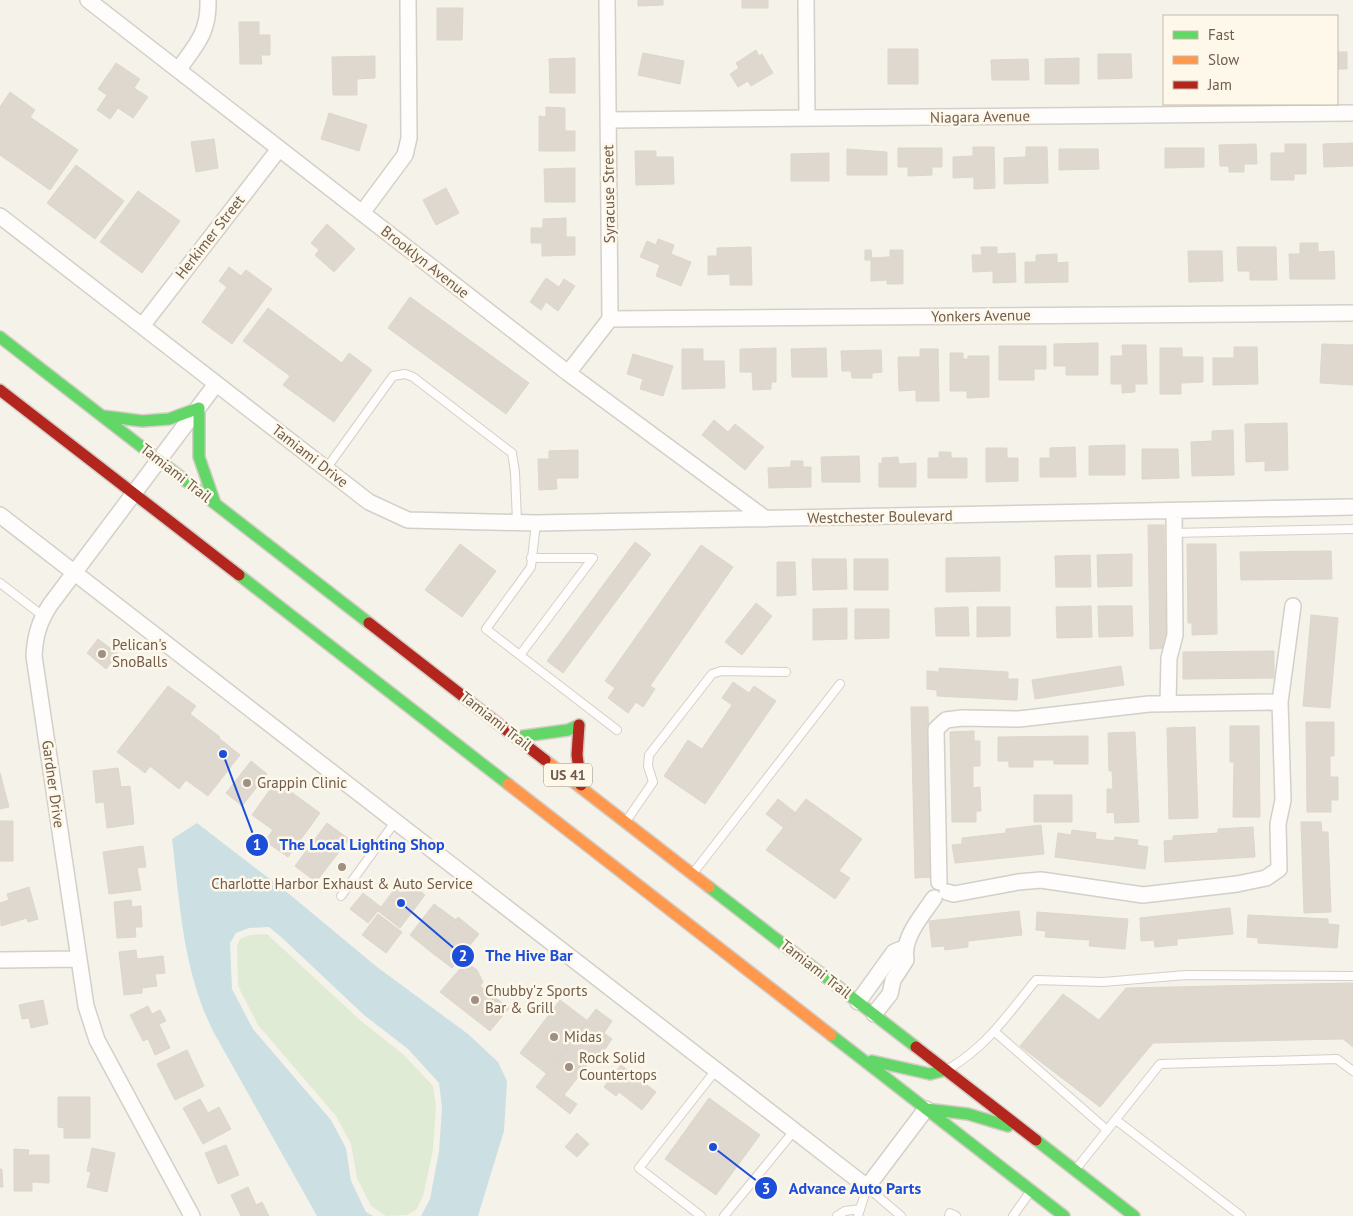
<svg xmlns="http://www.w3.org/2000/svg" width="1353" height="1216" font-family="'PT Sans',sans-serif">
  <style>
    .green { fill: #e0ebd5 }
    .water { fill: #cce0e4 }
    .building { fill: #ded8cf; stroke: #ddd6cc }
    .lines { fill: none; stroke-linecap: round; stroke-linejoin: round }
    .lane-casing { stroke: #d4cfc8; stroke-width: 10 }
    .street-casing { stroke: #d4cfc8; stroke-width: 18 }
    .fast-casing { stroke: #d3cdc6; stroke-width: 14 }
    .slow-casing { stroke: #d3cdc6; stroke-width: 14 }
    .jam-casing { stroke: #d3cdc6; stroke-width: 14 }
    .lane { stroke: #fefdfc; stroke-width: 8 }
    .street { stroke: #fefdfc; stroke-width: 15 }
    .fast { stroke: #63d668; stroke-width: 11 }
    .slow { stroke: #ff974d; stroke-width: 11 }
    .jam { stroke: #b3261e; stroke-width: 11 }
    .poi-dot { fill: #9f9083; stroke: #fdf8ea; stroke-width: 2 }
    .labels { text-anchor: middle; stroke-width: 5; stroke-linejoin: round; paint-order: stroke }
    .shield { fill: #fdf8ea; stroke: #9a8b7b; stroke-width: 1 }
    .shield-label { font-size: 14px; font-weight: bold; fill: #705c4c }
    .street-label { font-size: 15px; fill: #705c4c; stroke: #fdf8ea }
    .poi-label { font-size: 15px; fill: #705c4c; stroke: #fdf8ea; text-anchor: start }
    .leader { fill: none; stroke: #1d4ed8; stroke-width: 2 }
    .callout-dot { fill: #1d4ed8; stroke: #fdf8ea; stroke-width: 2 }
    .mark-label { font-size: 15px; text-anchor: middle; font-weight: bold; fill: #fff }
    .callout-label { font-size: 16px; text-anchor: middle; font-weight: bold; fill: #1d4ed8; stroke: #fdf8ea; stroke-width: 5; stroke-linejoin: round; paint-order: stroke }
  </style>
  <rect width="100%" height="100%" fill="#f5f2e9"/>
  <path class="green" d="M267,934L360,1020L404,1055L433,1086L436,1107L433,1150L423,1196L416,1210L407,1215L386,1216L371,1206L357,1178L351,1144L336,1116L258,1025L238,986L237,945L240,939L250,935Z"/>
  <path class="water" d="M197,823L288,893L377,967L468,1034L498,1062L507,1081L504,1131L478,1216H421L430,1199L439,1151L442,1107L439,1083L408,1049L364,1015L280,936L269,927L249,928L236,933L230,943L232,989L253,1029L331,1120L346,1148L351,1181L366,1212L373,1216H317L214,1033C183,972 180,905 172,839Z"/>
  <path class="building" d="M638,0H663V5L638,6Z
    M742,0H768V8H742Z
    M437,8H463L462,40H437Z
    M239,22H259V35H270V55H261L262,64H240Z
    M888,49H918V84H888Z
    M756,50L759,56L762,54L773,73L751,86L748,81L738,87L730,74L739,68L736,63Z
    M1337,52H1347V69H1337Z
    M643,53L684,61L680,84L638,75Z
    M1098,54H1131L1132,78L1098,79Z
    M375,56V78L357,79V95H333L332,57Z
    M575,58V93H550L549,59Z
    M1079,58V84H1045V59Z
    M1028,59L1029,80H992L991,60Z
    M116,63L140,79L134,88L148,97L133,118L118,108L110,119L97,110L107,95L98,89Z
    M10,92L35,110L30,117L78,150L50,190L0,155V107Z
    M546,107L565,108V131H575V151H539V116L546,117Z
    M329,113L367,125L359,151L321,139Z
    M214,139L218,168L196,172L191,142Z
    M1353,143V166L1324,167L1323,144Z
    M1256,144L1257,164H1244V172H1229V166H1220L1219,145Z
    M1285,144H1306V174H1294V180H1271V153H1285Z
    M973,147H994L995,188L974,189V177L953,178V157L973,156Z
    M1026,147H1047L1048,183L1004,184V158L1026,157Z
    M898,148H942V167H932V175L908,176V167H898Z
    M1165,148H1204V167L1165,168Z
    M847,149L887,152V175H847Z
    M1059,149H1098L1099,169L1059,170Z
    M635,151H656V157H673L674,184L636,185Z
    M829,153V181H791V154Z
    M76,165L124,201L95,239L47,203Z
    M575,168V202H545L544,169Z
    M446,188L459,213L436,225L423,200Z
    M138,191L180,221L142,273L100,242Z
    M566,218V237H575V255L542,256V243H531V228H543V219Z
    M327,224L355,249L334,272L315,255L319,250L311,243Z
    M658,239L674,245L671,254L691,262L681,286L656,276L660,265L640,257L647,241L656,245Z
    M1300,243H1318V252L1334,251L1335,279H1290L1289,254H1300Z
    M751,247L752,285H730V274L708,275V256H717V248Z
    M981,247H997V254L1015,253L1016,282L993,283V271L973,272L972,255H982Z
    M1237,247H1276L1277,280H1250V271H1238Z
    M865,250H871L872,258L890,257V250H903V284H887V280L871,281V260H865Z
    M1188,251H1222L1223,281L1189,282Z
    M1057,254V263L1068,262V282L1025,283V262H1036V255Z
    M229,267L241,276L246,270L272,289L232,344L202,322L227,287L219,281Z
    M546,278L559,287L564,279L575,286L558,311L546,302L541,310L530,302Z
    M410,297L529,383L506,414L388,328Z
    M268,308L342,363L349,353L372,370L334,422L283,385L290,376L243,341Z
    M1098,343V375H1066V366H1054V344Z
    M1322,344L1353,345V385L1320,383Z
    M1122,345H1146L1147,384H1135V392L1122,393V384H1111V356H1123Z
    M999,346H1046V369H1034V380H999Z
    M1234,347H1257L1258,384L1213,385V358H1234Z
    M776,348V382H771V389L753,390L752,372H740V349Z
    M826,348L827,377H792L791,349Z
    M1160,348H1182V357H1203V382L1181,383V394H1160Z
    M682,349H703V361H724L725,388L682,389Z
    M920,349H938L939,401H916V390L899,391L898,357H920Z
    M881,350L882,372L872,373V378H852L851,371H842L841,351Z
    M950,353H963V359H968V356H989V397L967,398V391H950Z
    M633,354L673,366L663,396L640,389L643,379L627,374Z
    M714,420L728,432L735,424L764,447L745,470L702,435Z
    M1287,423L1288,470L1265,471V461L1246,462L1245,424Z
    M1233,430L1234,475L1192,476L1191,442L1212,441V431Z
    M1125,445V475H1089V446Z
    M1075,447L1076,477H1040V458H1050V448Z
    M986,448H1007V458H1018V481L986,482Z
    M1142,449H1178L1179,478L1142,479Z
    M578,450V478H556L557,489L539,490L538,459H549V451Z
    M939,452H951V458H967V478H928V458H939Z
    M859,456L860,482H822L821,457Z
    M898,457L899,464L916,463V487H879V463L882,464V458Z
    M791,461H803V467H811V487L769,488L768,468L791,467Z
    M1148,525H1164L1166,648L1150,649Z
    M635,542L651,554L563,673L547,661Z
    M460,544L496,571L462,617L425,590Z
    M1187,544H1216L1217,634L1192,635V623H1188Z
    M701,545L733,567L650,686L655,689L643,707L636,702L628,713L608,698L615,688L605,681Z
    M1331,551L1332,579L1241,580L1240,552Z
    M1132,554V586L1098,587L1097,555Z
    M1090,555L1091,587H1056L1055,556Z
    M1000,557V591L946,592V558Z
    M812,559H846L847,589L813,590Z
    M854,559H888V590H854Z
    M777,562H795L796,595L777,596Z
    M756,603L772,616L742,655L725,642Z
    M1091,606L1092,637L1057,638L1056,607Z
    M1098,606H1132L1133,636L1099,637Z
    M968,607L969,636H936L935,608Z
    M977,607H1010V636L977,637Z
    M847,608V639L813,640V609Z
    M855,609H889V638L855,639Z
    M1311,615L1338,618L1330,708L1303,706Z
    M98,639L118,654L106,669L87,653Z
    M1274,651V678L1183,679V652Z
    M1121,666L1124,685L1035,699L1032,680Z
    M939,668L1008,672V679H1018L1017,700L937,696V690L927,689V671L939,672Z
    M733,682L749,693L754,686L776,701L705,804L664,776L688,740L702,749L732,705L722,698Z
    M168,686L196,706L145,773L117,752Z
    M911,707H928L932,877L915,878Z
    M190,714L220,737L179,789L150,766Z
    M1306,722H1334V756H1330V777H1338V800H1331V812H1307Z
    M1230,726H1259L1260,817H1233L1234,762H1230Z
    M1195,727L1198,818L1169,819L1167,728Z
    M974,731V741H980V766H973V788L980,787L981,811H976V822H952L950,732Z
    M1135,732L1139,822L1115,823L1114,812L1107,813V789H1113L1112,771H1109L1108,733Z
    M1088,736V764H1054V760H1033V767H1009V761H998V737Z
    M219,738L240,755L208,796L186,780Z
    M251,761L267,774L242,806L226,793Z
    M118,768L121,787L130,786L134,824L107,828L104,802L96,803L93,771Z
    M0,773L9,807L0,809Z
    M276,781L320,813L288,857L265,841L273,830L252,815Z
    M1034,795H1072V822H1034Z
    M778,799L796,813L784,828L766,814Z
    M806,799L862,839L839,871L850,878L835,899L766,850Z
    M0,821H13V861H0Z
    M1301,822H1321L1322,832H1328L1331,912L1304,913Z
    M327,823L349,839L316,882L295,866Z
    M1041,825L1044,854L955,863L952,845L962,844V838L1006,833V829Z
    M1253,827L1255,857L1165,862L1164,841L1173,840V836L1218,833V829Z
    M1072,830L1096,833L1095,839L1114,841L1115,837L1138,840L1137,845L1148,847L1145,869L1055,857L1058,833L1071,835Z
    M143,846L146,867L137,868L141,890L109,894L103,852Z
    M403,878L425,895L400,928L378,911Z
    M29,887L38,919L28,922L27,918L1,926L0,903L9,900L7,894Z
    M363,893L381,907L368,923L350,909Z
    M131,900L132,907L141,906L142,927H135L136,937L117,938L114,902Z
    M434,904L456,920L431,952L410,935Z
    M1230,908L1233,934L1177,939V945L1155,947L1154,940L1141,941L1140,918Z
    M1019,911L1022,935L968,941V947L945,950L944,946L932,947L929,921Z
    M1037,912L1128,919L1125,949L1089,946L1090,940L1045,937L1046,931L1036,930Z
    M378,914L402,932L386,953L362,935Z
    M1248,915L1328,919V924L1339,925L1337,948L1258,943V938L1247,937Z
    M458,917L479,934L452,968L431,952Z
    M136,950L137,959L163,956L165,973L155,974L157,986L142,988V993L124,995L119,952Z
    M466,962L477,970L483,982L480,986L459,970Z
    M459,970L509,1008L490,1031L440,992Z
    M1353,983V1047L1343,1039L1153,1043L1100,1107L1020,1046L1063,994L1099,1020L1126,988Z
    M43,1000L48,1024L31,1028L29,1018L22,1019L19,1005Z
    M560,1000L588,1021L547,1074L520,1053Z
    M148,1006L152,1014L160,1010L166,1021L159,1024L170,1048L155,1055L148,1039L143,1041L130,1015Z
    M596,1009L612,1021L604,1033L612,1039L597,1061L593,1058L564,1095L577,1104L570,1114L536,1087Z
    M187,1050L204,1086L175,1100L157,1064Z
    M621,1065L656,1092L642,1110L619,1092L616,1096L604,1087Z
    M58,1097H90V1138H64V1128L58,1127Z
    M709,1098L760,1135L716,1195L665,1159Z
    M200,1099L208,1113L219,1107L231,1129L203,1144L183,1108Z
    M577,1133L589,1144L577,1157L565,1147Z
    M226,1145L239,1175L218,1184L205,1153Z
    M92,1148L115,1153L107,1192L87,1187L91,1172L87,1171Z
    M14,1149L29,1150L28,1155H49V1183L32,1182V1191H14Z
    M0,1169H2L3,1187H0Z
    M248,1187L256,1205L262,1202L269,1216H241L231,1195Z"/>
  <g class="lines">
    <g class="lane-casing">
      <path id="lane" d="M326,469L393,376L405,374L413,377L512,453L515,472L517,522
        M536,523L531,567L486,629L617,730
        M1174,533L1353,529
        M0,583L43,616
        M520,655L593,558H531
        M627,820L653,782L648,766L649,755L712,674L721,671L786,672
        M694,872L840,684
        M341,896L395,822
        M995,1032L1107,1130
        M950,1068C988,1045 1008,1014 1036,980L1103,982L1186,975L1353,976
        M1116,1120L1241,1216
        M1076,1169L1160,1064L1337,1059L1353,1071
        M701,1216L639,1168L716,1070
        M724,1216L794,1131
        M837,1216L845,1211L860,1209
        M858,1216L867,1187L901,1216
        M949,1216L950,1213L956,1216
        M1013,1216L1030,1192"/>
    </g>
    <g class="street-casing">
      <path id="street" d="M88,0L568,373L766,519
        M806,0L807,118
        M178,70C196,45 209,33 208,0
        M608,120L1353,113
        M362,213L405,155L409,138L408,0
        M0,216L369,502L408,520L536,523L1353,507
        M610,319L1353,313
        M142,326L279,149
        M568,373L610,319L607,0
        M0,515L867,1187L926,1109
        M1280,702L1293,606
        M1168,704L1169,658L1175,635L1174,511
        M939,882L936,729L946,720L962,718L1019,719L1149,704L1280,702L1283,800L1278,824L1279,869L1266,878L1237,884L1143,895L1041,880L1018,882L954,894L947,892
        M0,960L78,959
        M858,1002L894,952L904,948
        M874,1014L890,994L893,980L906,960C902,937 922,916 934,898
        M192,1216L97,1040L86,1006L34,656C35,636 39,622 50,605L216,384"/>
    </g>
    <g class="fast-casing">
      <path id="fast" d="M0,337L369,623
        M103,416L142,421L169,419L199,408V457L215,503
        M239,575L508,784
        M517,737L568,730L579,725
        M709,887L916,1047
        M831,1035L1064,1216
        M872,1061L930,1074L946,1070
        M926,1109L968,1114L1008,1126
        M1036,1140L1134,1216"/>
    </g>
    <g class="slow-casing">
      <path id="slow" d="M545,760L709,887
        M508,784L831,1035"/>
    </g>
    <g class="jam-casing">
      <path id="jam" d="M0,390L239,575
        M369,623L545,760
        M579,725L577,755L581,785
        M916,1047L1036,1140"/>
    </g>
    <use href="#lane" class="lane"/>
    <use href="#street" class="street"/>
    <use href="#fast" class="fast"/>
    <use href="#slow" class="slow"/>
    <use href="#jam" class="jam"/>
  </g>
  <g class="poi-dot">
    <circle cx="102" cy="654" r="5"/>
    <circle cx="247" cy="783" r="5"/>
    <circle cx="342" cy="867" r="5"/>
    <circle cx="475" cy="1000" r="5"/>
    <circle cx="554" cy="1037" r="5"/>
    <circle cx="569" cy="1067" r="5"/>
  </g>
  <g class="labels">
    <rect class="shield" x="544" y="763.5" width="48" height="23" rx="4"/>
    <g class="shield-label">
      <text x="568" y="780">US 41</text>
    </g>
    <g class="street-label">
      <text transform="translate(980 117) rotate(-1)" y="5">Niagara Avenue</text>
      <text transform="translate(609 194) rotate(-91)" y="5">Syracuse Street</text>
      <text transform="translate(210 237) rotate(-52)" y="5">Herkimer Street</text>
      <text transform="translate(425 262) rotate(38)" y="5">Brooklyn Avenue</text>
      <text transform="translate(981 316) rotate(-1)" y="5">Yonkers Avenue</text>
      <text transform="translate(310 456) rotate(38)" y="5">Tamiami Drive</text>
      <text transform="translate(176 473) rotate(38)" y="5">Tamiami Trail</text>
      <text transform="translate(880 517) rotate(-1)" y="5">Westchester Boulevard</text>
      <text transform="translate(496 721) rotate(38)" y="5">Tamiami Trail</text>
      <text transform="translate(53 784) rotate(82)" y="5">Gardner Drive</text>
      <text transform="translate(816 969) rotate(38)" y="5">Tamiami Trail</text>
    </g>
    <g class="poi-label">
      <text x="112" y="650">Pelican's<tspan x="112" dy="17">SnoBalls</tspan></text>
      <text x="257" y="788">Grappin Clinic</text>
      <text x="342" y="889" text-anchor="middle">Charlotte Harbor Exhaust &amp; Auto Service</text>
      <text x="485" y="996">Chubby'z Sports<tspan x="485" dy="17">Bar &amp; Grill</tspan></text>
      <text x="564" y="1042">Midas</text>
      <text x="579" y="1063">Rock Solid<tspan x="579" dy="17">Countertops</tspan></text>
    </g>
  </g>
  <path class="leader" d="M223 754L257 845M401 903L463 956M713 1147L766 1188"/>
  <g class="callout-dot">
    <circle cx="223" cy="754" r="5"/>
    <circle cx="401" cy="903" r="5"/>
    <circle cx="713" cy="1147" r="5"/>
    <circle cx="257" cy="845" r="12"/>
    <circle cx="463" cy="956" r="12"/>
    <circle cx="766" cy="1188" r="12"/>
  </g>
  <g class="mark-label">
    <text x="257" y="850">1</text>
    <text x="463" y="961">2</text>
    <text x="766" y="1194">3</text>
  </g>
  <g class="callout-label">
    <text x="362" y="850">The Local Lighting Shop</text>
    <text x="529" y="961">The Hive Bar</text>
    <text x="855" y="1194">Advance Auto Parts</text>
  </g>
  <rect x="1163" y="15" width="175" height="90" fill="#fdf8ea" stroke="#c5baab"/>
  <rect x="1173" y="31" width="25" height="8" fill="#63d668" stroke="#c5baab"/>
  <text x="1208" y="40" font-size="15" fill="#705c4c">Fast</text>
  <rect x="1173" y="56" width="25" height="8" fill="#ff974d" stroke="#c5baab"/>
  <text x="1208" y="65" font-size="15" fill="#705c4c">Slow</text>
  <rect x="1173" y="81" width="25" height="8" fill="#b3261e" stroke="#c5baab"/>
  <text x="1208" y="90" font-size="15" fill="#705c4c">Jam</text>
</svg>
